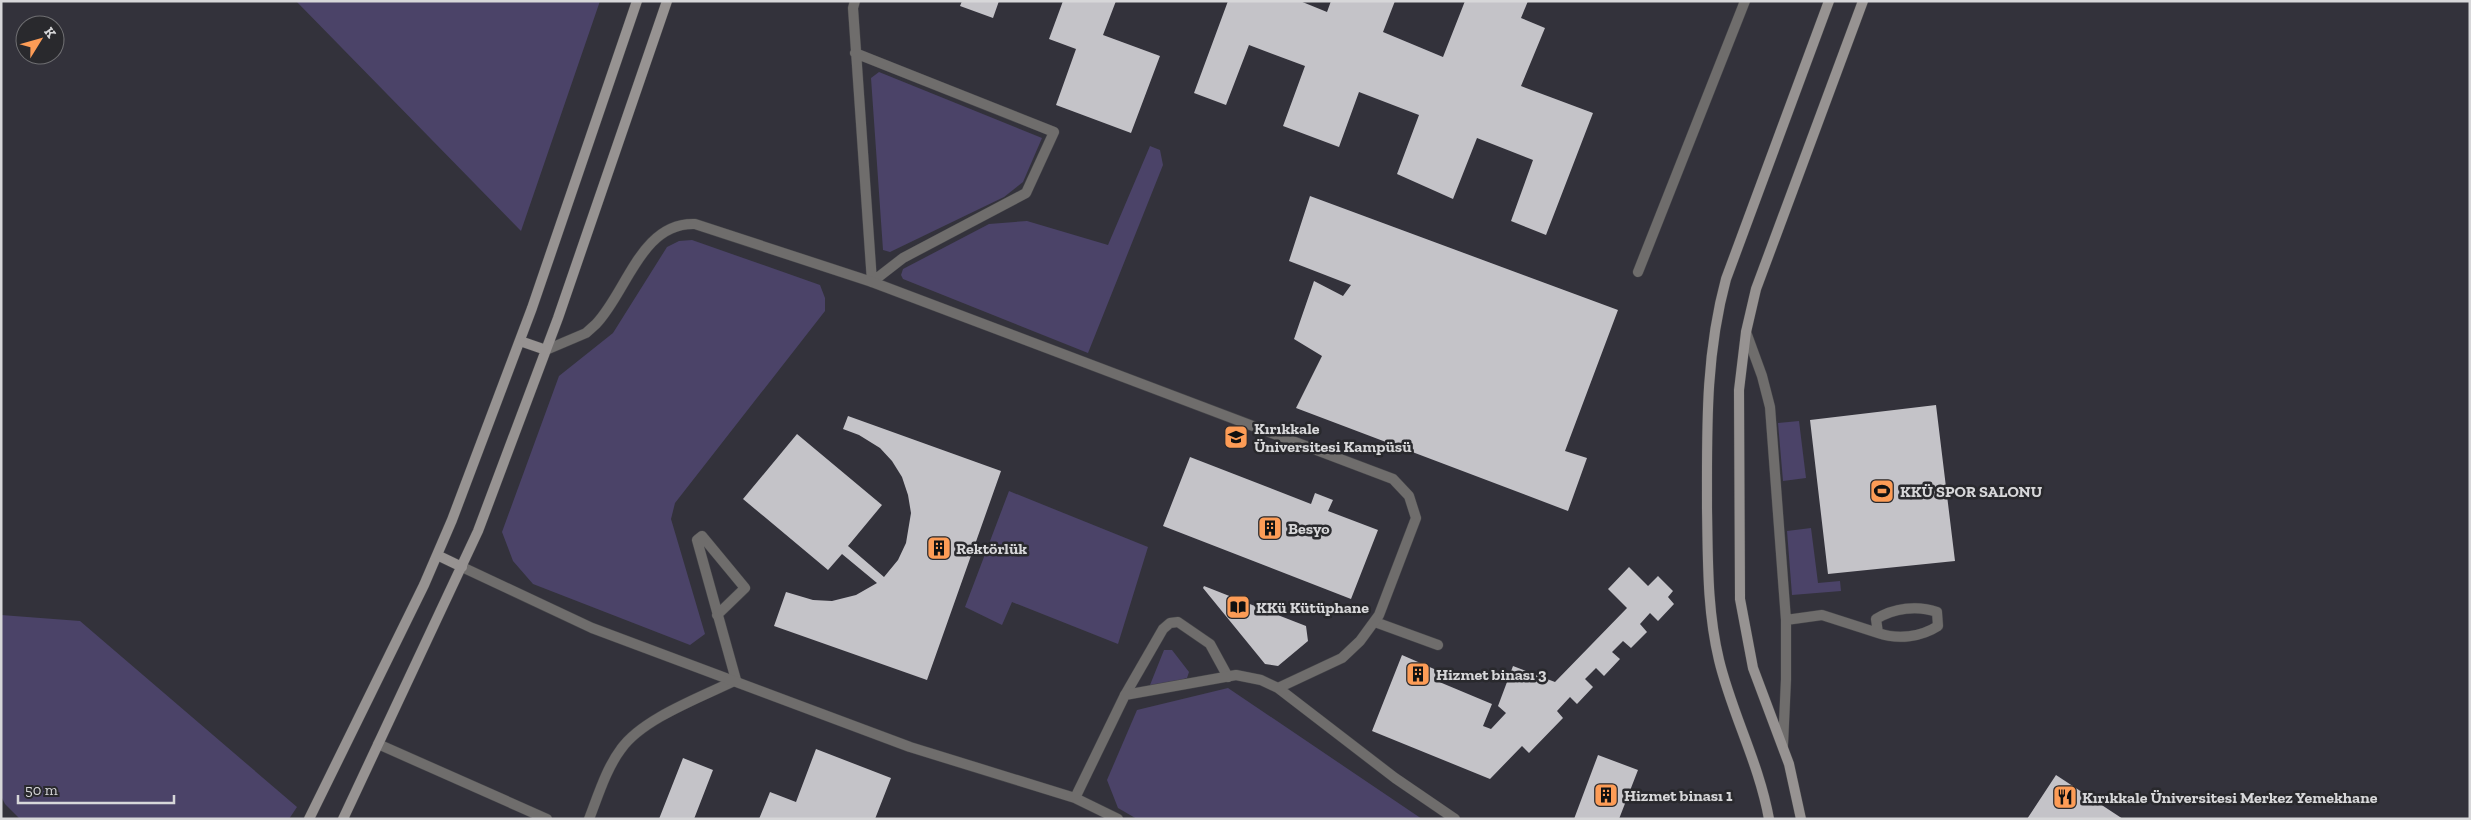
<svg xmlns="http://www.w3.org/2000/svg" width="2471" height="820" font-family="'Zilla Slab',serif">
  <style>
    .built { fill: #33323b; fill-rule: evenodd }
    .green { fill: #4b4368 }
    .building { fill: #c4c3c8 }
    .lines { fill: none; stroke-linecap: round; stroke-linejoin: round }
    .lane-casing { stroke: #454549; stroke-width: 11 }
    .street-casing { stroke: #454549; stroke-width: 11 }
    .secondary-casing { stroke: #454549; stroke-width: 11 }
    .lane { stroke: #6f6d6c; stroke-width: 10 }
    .street { stroke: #6f6d6c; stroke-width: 10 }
    .secondary { stroke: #979392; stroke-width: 10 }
    .labels { text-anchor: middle; stroke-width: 5; stroke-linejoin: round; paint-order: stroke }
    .poi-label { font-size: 16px; font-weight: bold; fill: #d7d7d9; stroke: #29292d; text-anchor: start }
  </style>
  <rect width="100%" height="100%" fill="#29292d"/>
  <path class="built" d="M1,1H2470V819H1ZM25,25H55V55H25Z"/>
  <path class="green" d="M296,1H600L521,231Z
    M879,72L1042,138L1023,182L1004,197L890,252L883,250L871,78Z
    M1150,146L1160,150L1163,165L1088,353L903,279L901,275L903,269L989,224L1027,221L1108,245Z
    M692,240L820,285L825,298V311L675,503L671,519L705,634L690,645L533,584L513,561L502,532L559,376L613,333L667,247L679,241Z
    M1799,421L1806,478L1783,481L1778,423Z
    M1009,491L1148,547L1118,644L1012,602L1002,625L965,607Z
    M1811,528L1818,583L1840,581L1841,591L1792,595L1787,531Z
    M1,615L80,621L297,807L289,819H20L5,804L1,796Z
    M1164,650H1172L1189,672L1187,678L1148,690Z
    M1228,688L1422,819H1137L1118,808L1107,780L1137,710Z"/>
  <path class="building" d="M962,1H999L993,18L960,6Z
    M1063,1H1116L1103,35L1160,56L1131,133L1056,105L1076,49L1049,39Z
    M1228,1H1300L1327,12L1331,1H1395L1383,32L1443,57L1465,1H1528L1521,18L1545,28L1521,86L1593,113L1546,235L1511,221L1533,160L1477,138L1453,199L1397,174L1419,115L1359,92L1339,147L1283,126L1305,66L1249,45L1226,105L1194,93Z
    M1310,196L1618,310L1565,451L1587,458L1568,511L1296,408L1322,356L1294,339L1314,281L1343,296L1351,285L1289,261Z
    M1936,405L1955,561L1828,574L1810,420Z
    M848,416L1001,471L927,680L774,626L786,592L813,600L832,601L856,595L877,583L842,554L828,570L743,499L797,434L882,505L848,546L884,577L898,560L906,543L911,513L908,495L902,477L892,461L880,448L859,435L843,429Z
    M1190,457L1311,504L1315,493L1333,500L1328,511L1378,530L1351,599L1163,526Z
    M1629,567L1648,586L1658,576L1673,591L1668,597L1674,604L1658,621L1650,613L1640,624L1647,632L1631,648L1623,641L1612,652L1620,659L1604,676L1596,668L1585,679L1593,687L1577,704L1570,697L1557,711L1563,718L1529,753L1522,746L1490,779L1372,731L1402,655L1441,672L1437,681L1492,704L1483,726L1491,729L1506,713L1498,706L1513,666L1555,682L1627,608L1608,589Z
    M1204,586L1306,626L1308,641L1278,666L1265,664L1203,588Z
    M816,749L891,778L875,819H759L770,792L796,802Z
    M1598,755L1638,770L1619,819H1574Z
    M683,758L713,770L694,819H659Z
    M2056,775L2123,819H2027Z"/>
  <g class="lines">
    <g class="lane-casing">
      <path id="lane" d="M855,1L853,8L872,282
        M855,53L1054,132L1026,193L903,258L872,282
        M1638,272L1745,1
        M1746,332L1762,376L1770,407L1786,620V679L1783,745
        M1786,620L1822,615L1878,633L1876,619C1894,608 1917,605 1937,612L1938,626C1921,637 1898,640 1878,633
        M1375,622L1438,645
        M1125,695L1163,629L1170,623L1178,622L1210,644L1228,677
        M378,744L547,819
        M589,819C598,796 606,769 621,749C643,718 702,697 736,680L697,540L702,536L745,588L717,615"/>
    </g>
    <g class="street-casing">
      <path id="street" d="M546,350L586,333L596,324C627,292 641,222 695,224L872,282L1393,479L1409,496L1416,518L1379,615L1360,641L1342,658L1278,688
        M462,567L592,628L910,747L1075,798L1118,819
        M1075,798L1125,695L1236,675L1261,680L1278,688L1395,778L1455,819"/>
    </g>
    <g class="secondary-casing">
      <path id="secondary" d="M520,341L546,350
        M437,555L462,567
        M309,819L424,585L452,520L532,308L637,1
        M343,819L478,531L558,318L667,1
        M1769,819C1759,763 1732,714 1719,660C1707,610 1708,560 1707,509C1707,431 1705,356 1726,279L1829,1
        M1801,819L1789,764L1753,668L1740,599L1739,390L1746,332L1756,289L1863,1"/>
    </g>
    <use href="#lane" class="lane"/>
    <use href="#street" class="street"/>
    <use href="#secondary" class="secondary"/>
  </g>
  <defs>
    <g id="university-square" transform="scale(1.25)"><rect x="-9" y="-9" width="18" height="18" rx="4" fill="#fd9c56" stroke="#29292d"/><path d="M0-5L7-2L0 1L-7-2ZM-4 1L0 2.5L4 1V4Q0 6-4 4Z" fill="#111"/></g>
    <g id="stadium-square" transform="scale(1.25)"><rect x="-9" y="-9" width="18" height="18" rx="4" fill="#fd9c56" stroke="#29292d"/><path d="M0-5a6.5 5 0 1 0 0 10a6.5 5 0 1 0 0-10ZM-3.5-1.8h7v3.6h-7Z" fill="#111"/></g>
    <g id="building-square" transform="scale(1.25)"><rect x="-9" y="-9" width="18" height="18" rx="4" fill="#fd9c56" stroke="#29292d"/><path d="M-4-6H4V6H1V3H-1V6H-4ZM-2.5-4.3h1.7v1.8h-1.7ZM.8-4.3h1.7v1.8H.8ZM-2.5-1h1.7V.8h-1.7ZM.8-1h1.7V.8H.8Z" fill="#111"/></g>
    <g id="library-square" transform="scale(1.25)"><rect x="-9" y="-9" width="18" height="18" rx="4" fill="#fd9c56" stroke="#29292d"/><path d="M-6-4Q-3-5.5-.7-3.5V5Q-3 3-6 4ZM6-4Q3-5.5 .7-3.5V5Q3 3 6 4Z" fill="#111"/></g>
    <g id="restaurant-square" transform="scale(1.25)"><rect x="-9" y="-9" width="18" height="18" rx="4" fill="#fd9c56" stroke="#29292d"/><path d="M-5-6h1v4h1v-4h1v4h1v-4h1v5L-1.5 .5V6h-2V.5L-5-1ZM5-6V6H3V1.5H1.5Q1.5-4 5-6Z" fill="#111"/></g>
  </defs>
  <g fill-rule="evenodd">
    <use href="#university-square" x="1236" y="437"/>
    <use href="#stadium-square" x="1882" y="491"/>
    <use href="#building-square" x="1270" y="528"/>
    <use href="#building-square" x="939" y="548"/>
    <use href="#library-square" x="1238" y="607"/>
    <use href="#building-square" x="1418" y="674"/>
    <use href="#building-square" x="1606" y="795"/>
    <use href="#restaurant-square" x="2065" y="797"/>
  </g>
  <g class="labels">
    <g class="poi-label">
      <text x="1254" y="434">Kırıkkale<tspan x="1254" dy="18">Üniversitesi Kampüsü</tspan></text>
      <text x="1900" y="497">KKÜ SPOR SALONU</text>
      <text x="1288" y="534">Besyo</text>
      <text x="956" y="554">Rektörlük</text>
      <text x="1256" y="613">KKü Kütüphane</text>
      <text x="1436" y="680">Hizmet binası 3</text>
      <text x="1624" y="801">Hizmet binası 1</text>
      <text x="2082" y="803">Kırıkkale Üniversitesi Merkez Yemekhane</text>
    </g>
  </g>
  <rect width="2471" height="820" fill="none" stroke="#d7d7d9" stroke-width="5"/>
  <g transform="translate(40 40) rotate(53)"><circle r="24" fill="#29292d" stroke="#6f6f72"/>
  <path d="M0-4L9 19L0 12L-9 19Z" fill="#fd9c56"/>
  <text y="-8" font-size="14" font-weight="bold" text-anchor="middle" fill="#d7d7d9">K</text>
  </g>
  <path d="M18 795v8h156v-8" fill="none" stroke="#d7d7d9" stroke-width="2.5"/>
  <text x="25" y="795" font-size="15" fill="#d7d7d9" stroke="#29292d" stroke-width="4" paint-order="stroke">50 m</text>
</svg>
